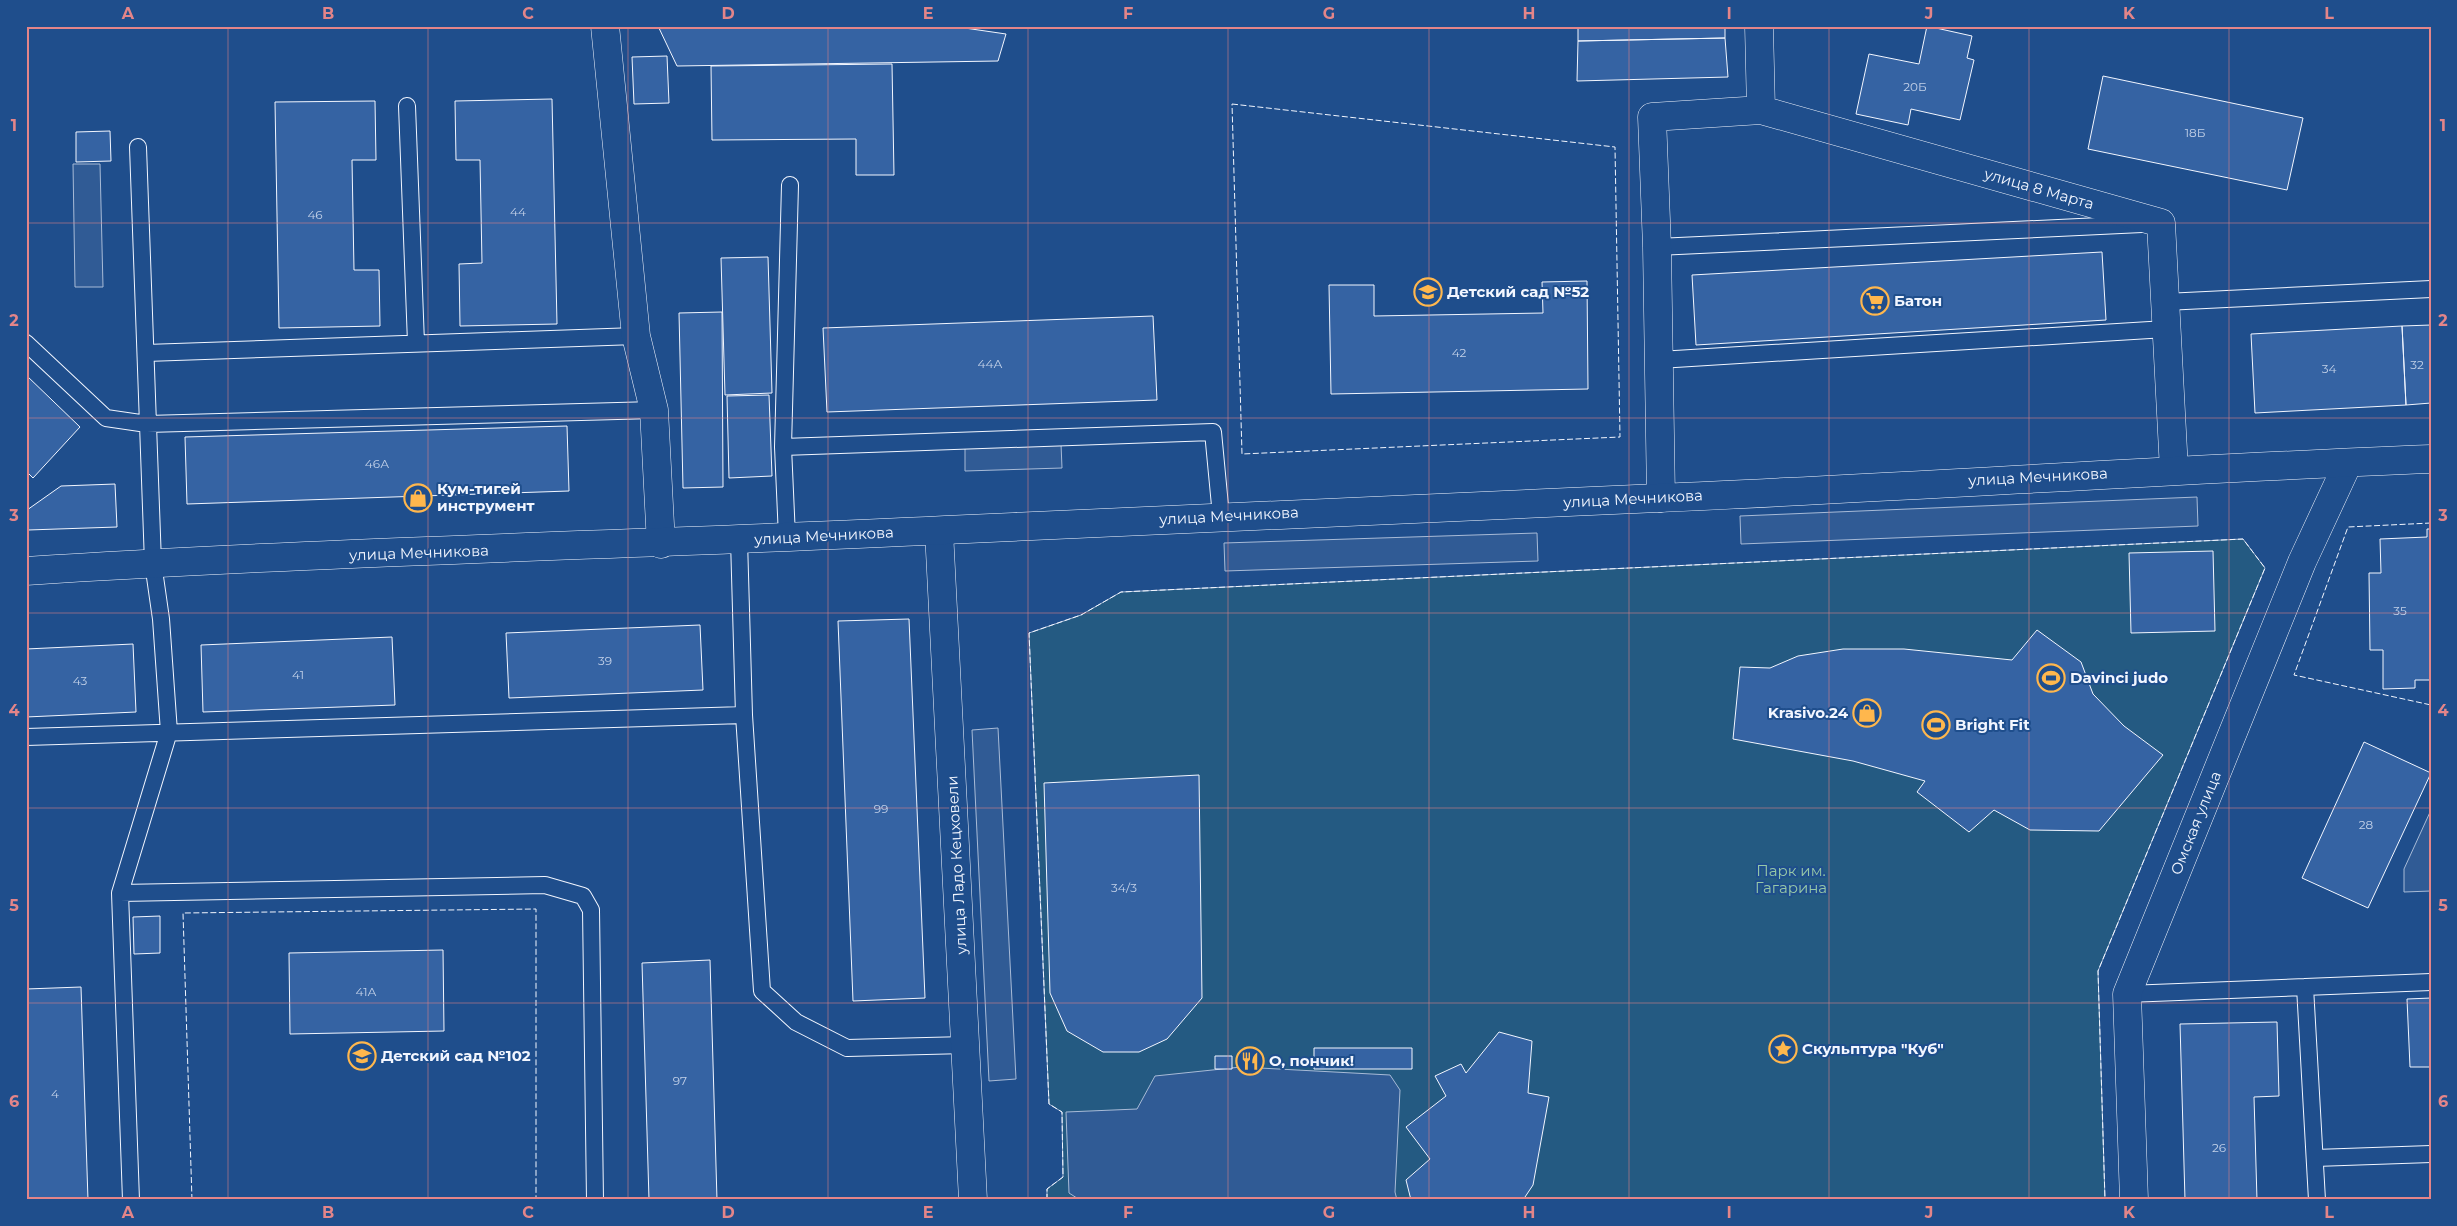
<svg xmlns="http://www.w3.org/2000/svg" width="2457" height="1226" font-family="Montserrat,sans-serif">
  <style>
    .green { fill: #245a82; stroke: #a8bbd7 }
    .parking { fill: #305b95; stroke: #a8bbd7 }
    .building { fill: #3563a3; stroke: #f2f6ff }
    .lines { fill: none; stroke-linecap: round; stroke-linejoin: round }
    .lane-casing { stroke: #f2f6ff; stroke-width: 18 }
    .street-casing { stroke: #f2f6ff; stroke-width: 29 }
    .secondary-casing { stroke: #f2f6ff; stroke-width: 29 }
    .lane { stroke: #1f4e8c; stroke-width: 16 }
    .street { stroke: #1f4e8c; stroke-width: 28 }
    .secondary { stroke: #1f4e8c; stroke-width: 28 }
    .fence { stroke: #f2f6ff; stroke-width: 1; stroke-dasharray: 6 2.5; stroke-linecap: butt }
    .grid { fill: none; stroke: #e38589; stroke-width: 1; stroke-opacity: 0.55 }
    .labels { text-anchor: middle; stroke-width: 4; stroke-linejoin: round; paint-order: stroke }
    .number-label { font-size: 12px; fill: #c3d1e8 }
    .street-label { font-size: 15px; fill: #f2f6ff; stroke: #1f4e8c }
    .poi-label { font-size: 15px; font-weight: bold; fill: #f2f6ff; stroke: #1f4e8c; text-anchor: start }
    .park-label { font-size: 15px; fill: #97c8a6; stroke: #1f4e8c }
    .neatline { fill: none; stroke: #e38589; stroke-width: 2 }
    .grid-label { font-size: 16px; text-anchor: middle; font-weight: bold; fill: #e38589 }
  </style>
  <rect width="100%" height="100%" fill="#1f4e8c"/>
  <path class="green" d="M2243,539L2265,568L2098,971L2105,1200H1047V1189L1063,1177L1062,1112L1049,1104L1029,633L1081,615L1121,592Z"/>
  <path class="parking" d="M73,164H100L103,287H75Z
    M1061,444L1062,468L965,471V448Z
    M2197,497L2198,526L1741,544L1740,516Z
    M1537,533L1538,561L1225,571L1224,543Z
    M998,728L1016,1079L989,1081L972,730Z
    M2431,810V891L2404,892V869Z
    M1241,1067L1390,1075L1400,1090L1395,1192L1397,1200H1080L1069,1193L1066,1112L1137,1109L1155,1076Z"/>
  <path class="building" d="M658,26H951L1006,34L998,61L677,66Z
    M1578,26H1725V38L1578,41Z
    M1927,26L1972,36L1967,58L1974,60L1960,120L1911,109L1908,125L1856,114L1869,54L1919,64Z
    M1725,38L1728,77L1577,81L1578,41Z
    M667,56L669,103L634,104L632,57Z
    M892,64L894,175H856V139L712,140L711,66Z
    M2103,76L2303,118L2287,190L2088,149Z
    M552,99L557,324L460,326L459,264L482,263L480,160H456L455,101Z
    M375,101L376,160H352L354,270H379L380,326L279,328L275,102Z
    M110,131L111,161L76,162V132Z
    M2102,252L2106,320L1696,345L1692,275Z
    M768,257L772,393L725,395L721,258Z
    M1587,281L1588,389L1331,394L1329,285H1374V316L1543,313L1542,282Z
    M722,312L723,487L683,488L679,313Z
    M1153,316L1157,400L827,412L823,328Z
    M2431,325V403L2406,405L2402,326Z
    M2402,326L2406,405L2255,413L2251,334Z
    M26,375L80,427L33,478L26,471Z
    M769,395L772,476L729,478L727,396Z
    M567,426L569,491L187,504L185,437Z
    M115,484L117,527L28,530L27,510L61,486Z
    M2427,529H2431V680H2415V688L2383,689V650H2370L2369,573H2381L2380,539L2427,537Z
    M2213,551L2215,631L2131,633L2129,553Z
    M909,619L925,998L853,1001L838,621Z
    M700,625L703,690L509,698L506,633Z
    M2037,630L2081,662L2093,694L2124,726L2163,755L2099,831L2030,830L1994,810L1969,832L1917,792L1925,781L1853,761L1733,739L1740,667L1770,668L1798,656L1843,649H1904L2012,660Z
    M392,637L395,705L203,712L201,645Z
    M133,644L136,712L26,717V649Z
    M2364,742L2431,773L2368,908L2302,878Z
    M1199,775L1202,998L1167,1039L1139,1052H1103L1067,1031L1050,993L1044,783Z
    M160,916V953L134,954L133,917Z
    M443,950L444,1031L290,1034L289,953Z
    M710,960L717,1200H649L642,963Z
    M81,987L88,1200H26V989Z
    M2431,998V1067H2410L2407,999Z
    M2277,1022L2279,1096L2254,1097L2257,1200H2185L2180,1024Z
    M1499,1032L1532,1041L1528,1093L1549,1097L1533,1185L1523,1200H1411L1406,1180L1430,1159L1406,1127L1446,1096L1435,1076L1461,1064L1466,1073Z
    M1314,1048H1412V1069H1314Z
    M1241,1054H1258V1067H1241Z
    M1215,1056H1232V1069H1215Z"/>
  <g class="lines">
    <g class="lane-casing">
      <path id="lane" d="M407,106L416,343
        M1657,247L2142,224
        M2165,302L2431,289
        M26,343L106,418L147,424L654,410
        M146,353L636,336
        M1659,360L2166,329
        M783,447L1213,432L1221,516
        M787,537L783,447L790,185
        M739,540L744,715
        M26,737L744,715L762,991L796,1022L847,1048L966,1045
        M120,893L545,885L583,896L591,910L595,1200
        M2305,987L2317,1200
        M2127,994L2431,982
        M2315,1158L2431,1154
        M131,1200L120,893L169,732L161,619L153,563L138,147"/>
    </g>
    <g class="street-casing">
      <path id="street" d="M605,26L636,336L654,410L661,544
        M1759,26L1761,110L2161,223L2174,470
        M1661,498L1657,247L1652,117L1761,110
        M939,531L973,1200
        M2134,1200L2127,994L2302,562L2348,463"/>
    </g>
    <g class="secondary-casing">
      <path id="secondary" d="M26,571C332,551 639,545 945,530C1182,519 1420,509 1658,498C1915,487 2173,469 2431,459"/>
    </g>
    <use href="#lane" class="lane"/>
    <use href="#street" class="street"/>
    <use href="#secondary" class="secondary"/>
    <path class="fence" d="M1232,104L1615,147L1620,437L1242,454Z
      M2431,523L2348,527L2294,675L2431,705
      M192,1200L183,913L536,909V1200
      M1047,1200V1189L1063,1177L1062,1112L1049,1104L1029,633L1081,615L1121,592L2243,539L2265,568L2098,971L2105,1200"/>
  </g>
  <path class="grid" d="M228,26V1200M428,26V1200M628,26V1200M828,26V1200M1028,26V1200M1228,26V1200M1429,26V1200M1629,26V1200M1829,26V1200M2029,26V1200M2229,26V1200M26,223H2431M26,418H2431M26,613H2431M26,808H2431M26,1003H2431"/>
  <defs>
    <g id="school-ring" transform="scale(1.4375)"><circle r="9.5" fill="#1f4e8c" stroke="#ffb74d" stroke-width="1.5"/><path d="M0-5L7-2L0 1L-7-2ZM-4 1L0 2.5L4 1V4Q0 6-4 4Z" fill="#ffb74d"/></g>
    <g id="supermarket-ring" transform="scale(1.4375)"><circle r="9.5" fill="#1f4e8c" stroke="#ffb74d" stroke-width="1.5"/><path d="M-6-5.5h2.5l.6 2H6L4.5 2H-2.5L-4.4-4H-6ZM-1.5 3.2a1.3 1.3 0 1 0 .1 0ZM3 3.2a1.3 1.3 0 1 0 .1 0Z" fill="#ffb74d"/></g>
    <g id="shop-ring" transform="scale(1.4375)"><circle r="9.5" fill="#1f4e8c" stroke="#ffb74d" stroke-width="1.5"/><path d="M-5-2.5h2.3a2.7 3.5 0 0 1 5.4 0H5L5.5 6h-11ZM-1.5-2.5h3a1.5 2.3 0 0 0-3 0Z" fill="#ffb74d"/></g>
    <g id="stadium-ring" transform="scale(1.4375)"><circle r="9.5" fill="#1f4e8c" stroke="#ffb74d" stroke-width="1.5"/><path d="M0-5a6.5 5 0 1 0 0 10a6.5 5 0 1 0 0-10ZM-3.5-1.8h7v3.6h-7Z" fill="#ffb74d"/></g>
    <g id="sight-ring" transform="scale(1.4375)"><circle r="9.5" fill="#1f4e8c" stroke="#ffb74d" stroke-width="1.5"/><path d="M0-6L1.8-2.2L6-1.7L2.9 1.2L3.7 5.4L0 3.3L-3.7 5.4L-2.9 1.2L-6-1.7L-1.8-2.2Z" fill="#ffb74d"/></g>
    <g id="restaurant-ring" transform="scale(1.4375)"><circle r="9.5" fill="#1f4e8c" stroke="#ffb74d" stroke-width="1.5"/><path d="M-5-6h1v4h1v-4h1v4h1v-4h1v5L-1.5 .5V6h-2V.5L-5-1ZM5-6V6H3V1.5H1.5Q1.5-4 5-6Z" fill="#ffb74d"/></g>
  </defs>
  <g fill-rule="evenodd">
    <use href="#school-ring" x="1428" y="292"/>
    <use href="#supermarket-ring" x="1875" y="301"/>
    <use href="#shop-ring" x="418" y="498"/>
    <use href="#stadium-ring" x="2051" y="678"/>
    <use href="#shop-ring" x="1867" y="713"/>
    <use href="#stadium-ring" x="1936" y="725"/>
    <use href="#sight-ring" x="1783" y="1049"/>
    <use href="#school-ring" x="362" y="1056"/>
    <use href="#restaurant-ring" x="1250" y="1061"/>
  </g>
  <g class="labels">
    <g class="number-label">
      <text x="1915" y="91">20Б</text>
      <text x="2195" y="137">18Б</text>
      <text x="518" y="216">44</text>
      <text x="315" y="219">46</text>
      <text x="1459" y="357">42</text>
      <text x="990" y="368">44А</text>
      <text x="2417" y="369">32</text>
      <text x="2329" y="373">34</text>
      <text x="377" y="468">46А</text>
      <text x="2400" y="615">35</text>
      <text x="605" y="665">39</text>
      <text x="298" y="679">41</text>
      <text x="80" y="685">43</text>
      <text x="881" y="813">99</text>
      <text x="2366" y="829">28</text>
      <text x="1124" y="892">34/3</text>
      <text x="366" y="996">41А</text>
      <text x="680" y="1085">97</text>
      <text x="55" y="1098">4</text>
      <text x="2219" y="1152">26</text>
    </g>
    <g class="street-label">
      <text transform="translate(2039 189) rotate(16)" y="5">улица 8 Марта</text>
      <text transform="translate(2038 477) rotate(-3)" y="5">улица Мечникова</text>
      <text transform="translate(1633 499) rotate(-3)" y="5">улица Мечникова</text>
      <text transform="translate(1229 516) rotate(-3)" y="5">улица Мечникова</text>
      <text transform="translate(824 536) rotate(-3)" y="5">улица Мечникова</text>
      <text transform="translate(419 553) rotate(-2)" y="5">улица Мечникова</text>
      <text transform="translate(2196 823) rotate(-68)" y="5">Омская улица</text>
      <text transform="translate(957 865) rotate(-93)" y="5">улица Ладо Кецховели</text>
    </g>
    <g class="poi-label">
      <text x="1447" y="297">Детский сад №52</text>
      <text x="1894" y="306">Батон</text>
      <text x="437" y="494">Кум-тигей<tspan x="437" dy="17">инструмент</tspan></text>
      <text x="2070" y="683">Davinci judo</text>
      <text x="1848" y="718" text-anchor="end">Krasivo.24</text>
      <text x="1955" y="730">Bright Fit</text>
      <text x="1802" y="1054">Скульптура "Куб"</text>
      <text x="381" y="1061">Детский сад №102</text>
      <text x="1269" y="1066">О, пончик!</text>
    </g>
    <g class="park-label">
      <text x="1791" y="876">Парк им.<tspan x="1791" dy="17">Гагарина</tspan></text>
    </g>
  </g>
  <rect width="2457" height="1226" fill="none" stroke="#1f4e8c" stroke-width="55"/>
  <rect x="28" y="28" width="2402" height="1170" class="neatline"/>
  <g class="grid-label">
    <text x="128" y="19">A</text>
    <text x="328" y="19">B</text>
    <text x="528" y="19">C</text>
    <text x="728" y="19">D</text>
    <text x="928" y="19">E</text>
    <text x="1128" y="19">F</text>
    <text x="1329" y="19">G</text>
    <text x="1529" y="19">H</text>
    <text x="1729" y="19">I</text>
    <text x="1929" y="19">J</text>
    <text x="2129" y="19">K</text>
    <text x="2329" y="19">L</text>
    <text x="14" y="131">1</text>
    <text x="2443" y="131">1</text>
    <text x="14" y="326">2</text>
    <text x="2443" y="326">2</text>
    <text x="14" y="521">3</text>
    <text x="2443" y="521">3</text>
    <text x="14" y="716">4</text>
    <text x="2443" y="716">4</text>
    <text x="14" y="911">5</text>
    <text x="2443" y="911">5</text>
    <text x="14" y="1107">6</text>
    <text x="2443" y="1107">6</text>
    <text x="128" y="1218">A</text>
    <text x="328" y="1218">B</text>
    <text x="528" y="1218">C</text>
    <text x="728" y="1218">D</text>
    <text x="928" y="1218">E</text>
    <text x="1128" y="1218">F</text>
    <text x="1329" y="1218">G</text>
    <text x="1529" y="1218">H</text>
    <text x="1729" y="1218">I</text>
    <text x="1929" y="1218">J</text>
    <text x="2129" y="1218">K</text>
    <text x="2329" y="1218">L</text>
  </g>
</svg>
